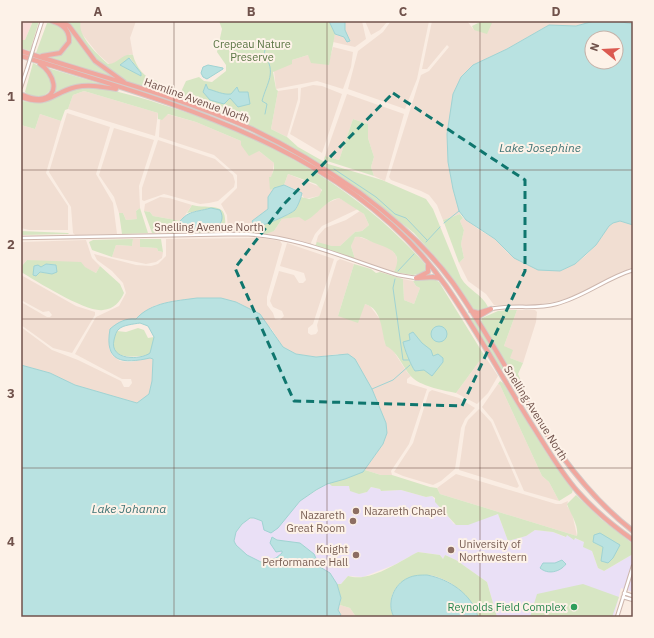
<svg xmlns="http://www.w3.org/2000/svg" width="654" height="638" font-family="'IBM Plex Sans',sans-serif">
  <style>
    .residential { fill: #f1ded2 }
    .commercial { fill: #fadcd7 }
    .education { fill: #eae0f6 }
    .green { fill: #d7e6c3; fill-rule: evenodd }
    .water { fill: #b9e2e1; stroke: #a0d3d3; fill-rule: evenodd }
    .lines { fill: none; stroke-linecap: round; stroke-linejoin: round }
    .stream { stroke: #a0d3d3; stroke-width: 1 }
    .minor-casing { stroke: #cdb6ad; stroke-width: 4.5 }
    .highway-casing { stroke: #d4cbc9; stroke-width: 6 }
    .minor { stroke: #fff; stroke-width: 2.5 }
    .highway { stroke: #f0a79e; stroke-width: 4 }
    .minor-bridge-casing { stroke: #cdb6ad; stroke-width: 4.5; stroke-linecap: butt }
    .minor-bridge { stroke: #fff; stroke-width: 2.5 }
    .marked { fill: none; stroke: #0f766e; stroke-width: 3; stroke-dasharray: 8 5; stroke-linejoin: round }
    .grid { fill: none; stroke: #70524b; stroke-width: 1; stroke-opacity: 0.55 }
    .education-dot { fill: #8d6e63; stroke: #fdf2e8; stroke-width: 1.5 }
    .leisure-dot { fill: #2e9e5b; stroke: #fdf2e8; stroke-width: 1.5 }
    .labels { text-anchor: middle; stroke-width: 4; stroke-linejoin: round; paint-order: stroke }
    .park-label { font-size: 11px; fill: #5a7544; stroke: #fdf2e8 }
    .street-label { font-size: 11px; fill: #70524b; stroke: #fdf2e8 }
    .education-label { font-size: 11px; fill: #785e54; stroke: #fdf2e8; text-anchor: start }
    .leisure-label { font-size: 11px; fill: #27864d; stroke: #fdf2e8; text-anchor: end }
    .water-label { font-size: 12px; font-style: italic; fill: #407475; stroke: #fdf2e8 }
    .neatline { fill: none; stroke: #70524b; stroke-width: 1.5 }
    .grid-label { font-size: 13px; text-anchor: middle; font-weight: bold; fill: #70524b }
  </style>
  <rect width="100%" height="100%" fill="#faede3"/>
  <path class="residential" d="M81,21H136L130,38L133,55L130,54L115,63L110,65L108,63L98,54L82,34L79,27Z
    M345,21H362L366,39L355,47L333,42L335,34L344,37L348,42L350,41L345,30Z
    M365,21H388L380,30L371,35Z
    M391,21H429L417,79L405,109L348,89L358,51L383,32Z
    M432,21H467L474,30L491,23L488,21H594L576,26L549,25L507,49L473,65L447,134L448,162L451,179L460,214L443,220L437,205L429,195L421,191L391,180L389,177L421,75L429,71L449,47L447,45L427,69H422Z
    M333,47L353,52L351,67L343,89L317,81L276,89L274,71L292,60L308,55L328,65Z
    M313,85L322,86L342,94L322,153L290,134L300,102L301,88Z
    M298,88V99L287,137L271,129L278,91Z
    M84,91L158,113L155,136L68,109L73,95Z
    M347,94L404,114L385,181L374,176L371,167L374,157L368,138V124L353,119L339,160L325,156Z
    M67,113L110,127L96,174L113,203L117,234L75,235L73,233L71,207L49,172Z
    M40,114L61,121L46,173L68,206V230H29L21,228V125L35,129Z
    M167,114L196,122L241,141L259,151L274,163L270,190L274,188L268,199V209L252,223L248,225L241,233L228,232L227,215L221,204L237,188V175L214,155L159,137L160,120Z
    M114,128L154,140L139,186L140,208L136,211L138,219L126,220L123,213H119L114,197L99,175Z
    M158,140L215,159L233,175L235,182L234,187L218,201L209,203L200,204L164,194L144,201L142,200V188Z
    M288,174L320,187L322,193L319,196L305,199L298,190L284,185Z
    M160,197L169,198L192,205L181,221L153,216L150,212L144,211L145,204Z
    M339,198L358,209L322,226L315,234L310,245L266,234L267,232L274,231L282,219L312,215L325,204Z
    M360,211L364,214L369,225L362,231L355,232L340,246H332L316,243L318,236L325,228L346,220Z
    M463,218L481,231L495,239L508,253L522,262L560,271L575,264L585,256L596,245L609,226L613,223L620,221L633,225V267L575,295L559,301L530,306L494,305L486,294L468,281L459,263L464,258L461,244L464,230L460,221Z
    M357,236L390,248L396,255L398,264L394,272L355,259L351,246L353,239Z
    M262,238L280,241L282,244L267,297V305L273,313L275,319L280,320L284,316L282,311L273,307L270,301L279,271L294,275L299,283H303L306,280L304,273L280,266L287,243L334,259L313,324L308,328V333L311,335L316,334L318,331L317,325L337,261L340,259L354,264L338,316L365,304L370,306L382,322L385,344L392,349L407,372L411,376L407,379V383L427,389L409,444L391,471L392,475H381L365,470L383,444L386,423L372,389L338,354L316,357L296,354L283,347L271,328L197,298L156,305L150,308L136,319L122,321L112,328L109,339V348L112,355L120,361L131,362L150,358L153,359L152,381L149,394L137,403L75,385L50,373L21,365V327L52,350L78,360L121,381L124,387H129L132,383L131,379H122L75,354L96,317L119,306L126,293L123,283L112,271L97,260L94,254L136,265L151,266L158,264L166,256V239Z
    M133,239H140V247L157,248L158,251L163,252L162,258L156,262L146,264L112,257L116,245L132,246Z
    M86,240L92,258L100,266L96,273L84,267L27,260L21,267V242Z
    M21,275L76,306L95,312V315L72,353L53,348L21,325V302L47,317H50L52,315L49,311L43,312L21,300Z
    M403,279L413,281L416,286L420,288L414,304L404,300Z
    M517,310H535L537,312L536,322L523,363L510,358L504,346Z
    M484,355L498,376L488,393L477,404L456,393Z
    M498,384L500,385L542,476L549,482L559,501L524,491L493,420L482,407Z
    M432,390L459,398L475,408L465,419L461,428L455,469L441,481L433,485L403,476L394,472L413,443L429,392Z
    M479,409L491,422L519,486L517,488L459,470L465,427L468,420Z
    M456,474L556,504H561L568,501L567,506L572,513L577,536L440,494L437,488Z
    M340,605L350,608L356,617H339L341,615L338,610Z"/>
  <path class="commercial" d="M21,21H33L25,40H21Z"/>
  <path class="education" d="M328,483L343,486H349L351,487L349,490L365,493L371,487L380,489L381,491L401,490L426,497L432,496L454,524L498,514L508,541L526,536L535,530L553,532L565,537L567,535L584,542L592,551L598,568L604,571L633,554V592L621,588L614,617H497L487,582L456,560L445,555L443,559L440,555L418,552L394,565L363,577L348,576L340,585L337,584L330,573L322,570L314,554L300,543L277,540L275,537L282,553L276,558L266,562L256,560L247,555L236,545L234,541L236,532L245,521L254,518L278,528L300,501Z"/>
  <path class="green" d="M33,21H39L30,51L21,48V40H25Z
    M64,21H81C76,35 98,55 108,64C117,65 123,52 133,55C136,67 145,79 157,81C163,88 169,96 180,94L186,81L199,77L204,81L212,82L226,71V65L217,52L222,29L219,21H329L335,34L329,65L311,63L308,55L292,60V64L273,72L276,89L278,91L271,129L287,137L298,147L328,164L382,180L426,199L433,209L461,278C468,290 482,294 488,307L479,311L474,310L440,262L414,233L374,201L338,175L290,146L244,123L188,101L129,82L116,76L95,59ZM130,58L141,73V76L120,65Z
    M482,21H488L492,23L487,34L474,30L472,26Z
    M47,23C57,21 70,30 67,42C67,45 64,48 63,51L43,55L36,53Z
    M64,25L69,28L97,64L114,78L49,58C72,51 73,47 64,25Z
    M33,63L45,69L53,84C49,97 35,102 25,92Z
    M48,68L105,85H83L44,99L55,86V79Z
    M85,87C115,89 142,98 170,107C267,137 358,188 425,264L426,272L413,275L394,272C405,249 385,248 370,241C364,238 361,236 355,237L351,246L355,259L315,246L317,242L332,246H340L355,232L362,231L369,225L364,214L339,198C324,201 318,215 305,221L299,217L282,219L274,231L266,234L241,233L248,225L252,223L255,226C263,226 291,215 296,209C298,205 299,201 301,197L309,199L319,196L322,190L316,184L288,174L284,185L270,190L269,177H271L274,169V163L259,151L249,156L241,145V141L196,122L168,114L162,120L158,119V113L84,91L73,95L68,109L65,110L61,121L40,114L35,129L21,125L22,101L43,103L74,89Z
    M353,119L368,124V138L374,157L371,167L374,176L324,160L325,156L339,160Z
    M192,205C213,210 230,199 224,233H152L144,211L150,212L153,216L181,221L177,224L178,232L216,229L221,222L211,208L187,213Z
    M140,208L148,233L122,234L119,213H123L126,220L137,219L136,211Z
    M460,214L463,218L460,221L464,230L461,244L464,258L459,263L443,220Z
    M21,231L68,233L69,234L21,235Z
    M133,239L132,246L116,245L112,257L92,250L89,242L93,240Z
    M140,239H161L163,252L158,251L157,248L140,247Z
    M27,260L81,262L85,267L96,273L100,266L120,284L124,293C120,302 114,309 103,310C87,313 36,281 21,272V267ZM46,264L56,265L52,274L39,272L41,267Z
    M354,264L371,269L376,273L380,272L403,279L404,300L414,304L420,288L416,286L413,281L434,279L439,282L484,355L456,393C445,391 422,386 414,379C403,370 399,352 386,346C381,332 383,309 365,304L358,323L338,316Z
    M510,310H517L504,346L513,350L510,358L523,363L518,374L523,385L521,387L481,322L482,318L498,311Z
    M473,317L504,368L501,370L469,320Z
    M138,328L144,330L148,338L154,337L152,349L149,355C130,358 102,359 117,331L126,332Z
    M500,381L503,383L549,457L573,489L572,493L559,501L549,482L542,476L500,385L498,384Z
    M365,470L381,475H392L430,487L437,488L440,494L577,536C579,525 570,513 567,504L576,495L601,519L633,544V554L604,571L598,568L592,551L583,547L584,542L575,538L574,540L567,535L566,537L553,532L535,530L526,536L508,541L498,514L468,525H456L435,502V498L432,496L426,497L401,490L381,491L380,489L371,487L367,492L359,494L350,491L349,486H332L328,483L345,479Z
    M418,552L440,555L443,559L445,555L456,560L487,582L497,617H478C472,596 450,578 429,575C424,575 419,577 414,578C401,581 394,586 391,599C390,606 391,611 394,617H356L350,608L340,605L341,598L337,584H341L348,576C370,583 400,561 418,552Z
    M583,584L619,597L612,617H530L537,594Z"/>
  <path class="water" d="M329,21H345V30L350,41L347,42L344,37L335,34Z
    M594,21H616L633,24V225L620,221L613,223L609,226L596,245L575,264L560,271L538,270L514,258L495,239L466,220L459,211L453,189L448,162L447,134L453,94L461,77L473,65L507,49L549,25L576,26ZM592,38H616V62H592Z
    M129,58L141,73V76L120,65Z
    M208,65L223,68V69L207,79L203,77L201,73L203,67Z
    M206,84L208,89C216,91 223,95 231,94L237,87L239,92H248L250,104L238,107L230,98L224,104L210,100L203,92Z
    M284,185L302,193C301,198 298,206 295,210C291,214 260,228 255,226L252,221L268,209V197L274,188Z
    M211,208L220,210C224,218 222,222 216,229L176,231L175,228C187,210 192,213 211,208Z
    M46,264L56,265L57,272L52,274L40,272L36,276L33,275L34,266L38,265L41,267Z
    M197,298H221L236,302L260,314L283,347L296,354L316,357L348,354L355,359L372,389L386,423L387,433L383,444L363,472L345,479L327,484L316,490L300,501L278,528L271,533L264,530L262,521L254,518H250L242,524L236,532L234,541L236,545L247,555L261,562L276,558L282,553V551L276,552L270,543L272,537L277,540L300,543L314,554L320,567L330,573L337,584L341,598L338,610L341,615L339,617H21V365L50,373L75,385L137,403L149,394L152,381L153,359L150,358C123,364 104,363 110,329C118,322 126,318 136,319C151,302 176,301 197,298ZM140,323L148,326L154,337L150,353C141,360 109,361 114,340C115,336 116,331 119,329C123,325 134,324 140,323Z
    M431 334a8 8 0 1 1 16 0a8 8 0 1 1-16 0Z
    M413,332L422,343L431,350L433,356L438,354L443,358V362L432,376L424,370L415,371C411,366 404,348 403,342L410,340L409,334Z
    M600,533L620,545L613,558L608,563L601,561L603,547L593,542L594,535Z
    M562,560L566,564C560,572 548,575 540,568L543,563H555Z
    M427,575C449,579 472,594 478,617H394C386,603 394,584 408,578C414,575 421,575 427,575Z"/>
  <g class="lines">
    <path class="stream" d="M265,50L264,54C277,73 267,82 262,101L267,104L265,114
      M334,169L376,197L395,214L406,218L427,240
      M444,223L459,211
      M426,242L440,227
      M398,271L414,254
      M395,279L393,288L403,360H409
      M372,389L393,380L410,365"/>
    <g class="minor-casing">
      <path id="minor" d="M34,46L42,21
        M21,87L27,69
        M21,238L241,234C295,235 347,259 398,275L416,278
        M491,309C513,304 535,310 556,304C584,297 606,278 633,270
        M624,593L633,596
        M623,597L633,600
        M617,617L633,566"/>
    </g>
    <g class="highway-casing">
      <path id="highway" d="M61,21L69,26L95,61L124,82
        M21,51C98,76 178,96 252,129C290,147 326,169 360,193C395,219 427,247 453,283C512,366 550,467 633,531
        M21,56C174,104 348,147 446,286C478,332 504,381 534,428C548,450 561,473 578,492C594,510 613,526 633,540
        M42,56L60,53L69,42C70,30 63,24 52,21
        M23,95C28,97 34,99 39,99C63,97 53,72 40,64
        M21,97C50,107 51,93 76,87C90,84 103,87 116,89
        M416,278L428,272V265
        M418,278L433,277L439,278
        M471,311L478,313L491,309
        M476,318L491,309"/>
    </g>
    <use href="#minor" class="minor"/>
    <use href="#highway" class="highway"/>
    <g class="minor-bridge-casing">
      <path id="minor-bridge" d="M27,69L34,46"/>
    </g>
    <use href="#minor-bridge" class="minor-bridge"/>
  </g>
  <path class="marked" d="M393,93L525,180V271L462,406L294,401L235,268L284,204Z"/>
  <path class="grid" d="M174,21V617M327,21V617M480,21V617M21,170H633M21,319H633M21,468H633"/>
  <g class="education-dot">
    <circle cx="356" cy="511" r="4"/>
    <circle cx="353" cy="521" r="4"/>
    <circle cx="451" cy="550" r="4"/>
    <circle cx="356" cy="555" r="4"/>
  </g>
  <circle class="leisure-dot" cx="574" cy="607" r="4"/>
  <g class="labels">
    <g class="park-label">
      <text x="252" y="48">Crepeau Nature<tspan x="252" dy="13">Preserve</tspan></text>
    </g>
    <g class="street-label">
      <text transform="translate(197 100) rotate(20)" y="4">Hamline Avenue North</text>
      <text x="209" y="231">Snelling Avenue North</text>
      <text transform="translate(536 413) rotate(58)" y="4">Snelling Avenue North</text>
    </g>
    <g class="education-label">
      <text x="364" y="515">Nazareth Chapel</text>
      <text x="345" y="519" text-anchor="end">Nazareth<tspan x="345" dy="13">Great Room</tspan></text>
      <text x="459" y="548">University of<tspan x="459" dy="13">Northwestern</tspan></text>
      <text x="348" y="553" text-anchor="end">Knight<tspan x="348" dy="13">Performance Hall</tspan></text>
    </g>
    <g class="leisure-label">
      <text x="566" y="611">Reynolds Field Complex</text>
    </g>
    <g class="water-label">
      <text x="540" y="152">Lake Josephine</text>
      <text x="129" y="513">Lake Johanna</text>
    </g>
  </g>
  <rect width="654" height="638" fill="none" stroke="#fdf2e8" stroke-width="44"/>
  <g transform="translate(604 50) rotate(288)"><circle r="19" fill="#fdf2e8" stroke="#c5b2a9"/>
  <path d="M0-3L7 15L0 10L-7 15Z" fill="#db5a51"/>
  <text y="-6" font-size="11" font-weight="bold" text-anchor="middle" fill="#70524b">N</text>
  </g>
  <rect x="22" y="22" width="610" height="594" class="neatline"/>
  <g class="grid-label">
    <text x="98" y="16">A</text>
    <text x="251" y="16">B</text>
    <text x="403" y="16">C</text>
    <text x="556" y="16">D</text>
    <text x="11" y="101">1</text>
    <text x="11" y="249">2</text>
    <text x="11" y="398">3</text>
    <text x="11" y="546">4</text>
  </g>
</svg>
